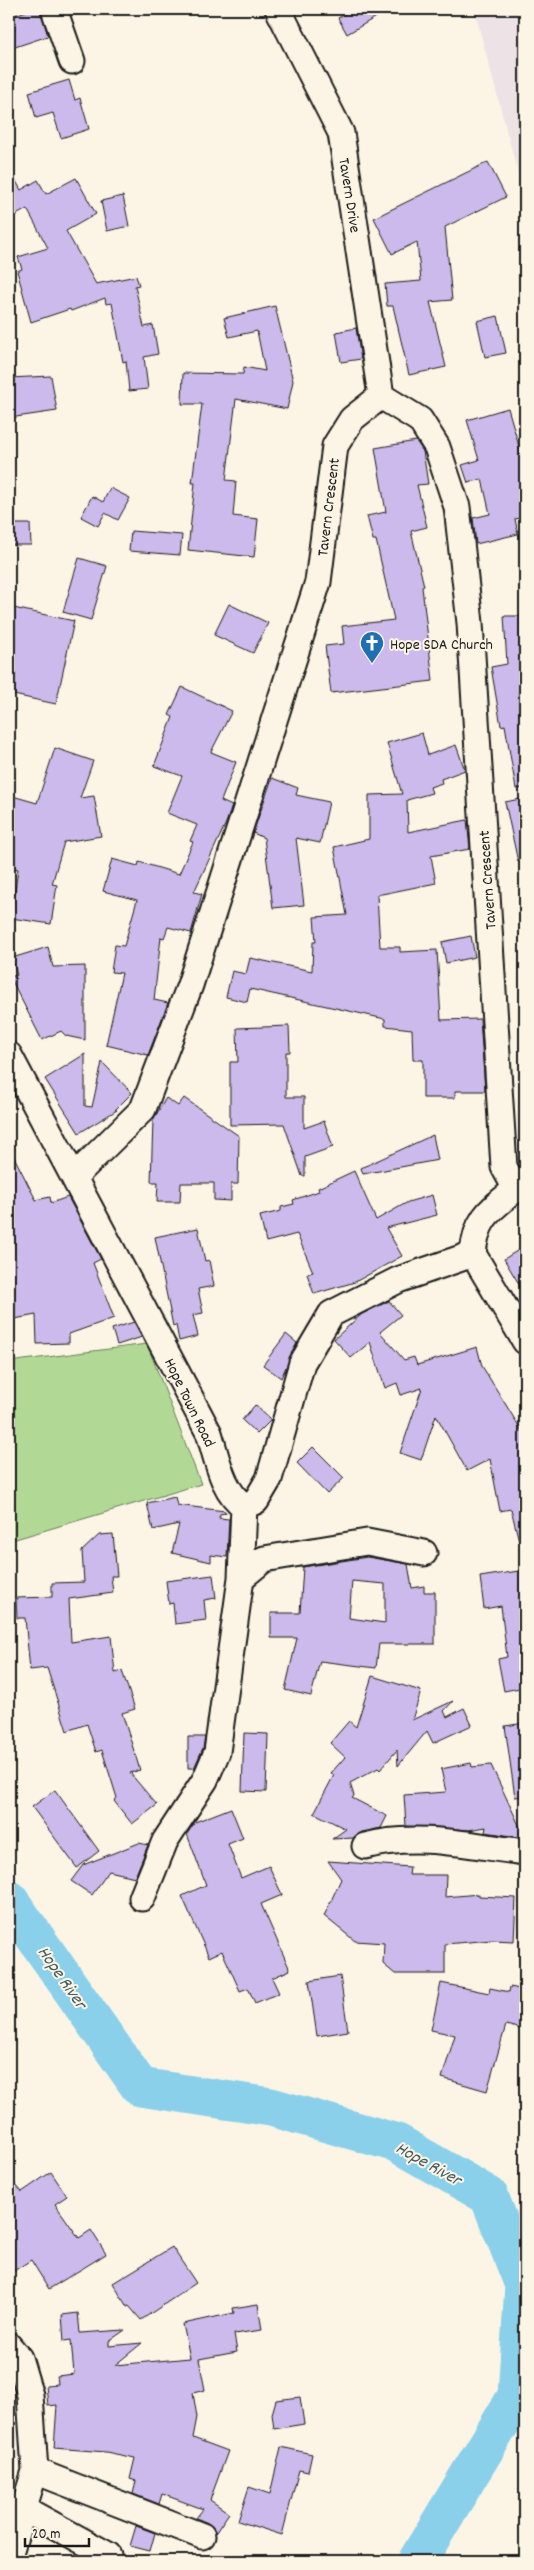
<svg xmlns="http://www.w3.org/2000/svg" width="534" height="2570" font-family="Dekko,sans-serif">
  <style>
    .built { fill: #ede3e7 }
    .green { fill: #b1d995; stroke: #667a58 }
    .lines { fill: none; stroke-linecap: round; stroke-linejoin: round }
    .river { stroke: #8ad0eb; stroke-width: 39 }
    .building { fill: #cbbaeb; stroke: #1c1c1c; fill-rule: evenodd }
    .minor-casing { stroke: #1c1c1c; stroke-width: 29 }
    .minor { stroke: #fcf5e5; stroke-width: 25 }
    .labels { text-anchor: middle; stroke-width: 4; stroke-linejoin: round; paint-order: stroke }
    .street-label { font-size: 16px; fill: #1c1c1c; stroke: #fcf5e5 }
    .poi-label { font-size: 16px; fill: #1c1c1c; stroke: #fcf5e5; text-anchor: start }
    .water-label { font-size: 18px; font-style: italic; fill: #425b64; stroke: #fcf5e5 }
  </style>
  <rect width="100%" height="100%" fill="#fcf5e5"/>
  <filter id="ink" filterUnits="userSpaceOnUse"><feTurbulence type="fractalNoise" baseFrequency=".02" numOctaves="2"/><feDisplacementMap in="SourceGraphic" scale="10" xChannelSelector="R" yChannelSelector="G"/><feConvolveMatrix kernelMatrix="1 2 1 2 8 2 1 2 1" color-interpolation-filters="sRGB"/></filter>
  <g filter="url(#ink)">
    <path class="built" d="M474,9H525V210L524,196Z"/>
    <path class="green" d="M147,1344L201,1484L9,1541V1362Z"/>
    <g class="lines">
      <path class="river" d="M9,1900L140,2087L271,2107L397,2143L489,2196L524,2285L517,2396L417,2561"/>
    </g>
    <path class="building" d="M32,9H40L48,36L9,49V17Z
      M354,9H390L347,34L338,18Z
      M69,80L75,100L80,98L89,129L61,138L53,113L36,118L29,92Z
      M488,162L506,197L445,227L452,300L430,302L446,367L409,375L393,306H387L385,284L421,281L417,242L392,254L374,218Z
      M9,169L21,190L38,180L46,194L76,178L96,214L66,231L96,284L136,276L139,285L135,286L144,327L153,325L158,354L144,357L148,389L129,391L126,361L123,362L112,303L106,304L105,298L71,311L70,309L31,322L17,271L22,269L18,257L48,248L27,209L9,219Z
      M123,196L129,226L107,231L101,201Z
      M275,306L293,381L287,409L236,399L226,480L236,481L233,516L258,519L254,557L188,550L195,483H192L202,404H182L183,373L243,374L244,367L265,371L257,331L229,337L224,318Z
      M498,316L506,353L485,357L477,321Z
      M356,328L361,359L341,362L336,332Z
      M51,376L57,411L9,418V378Z
      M508,408L525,467L521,468L525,484V517L515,519L518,534L476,544L473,518L490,514L482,479L468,483L462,465L479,460L467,420Z
      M416,441L423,451L428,484L417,485L427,527L411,531L424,586L422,587L433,681L331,693L325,646L344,644L342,626L394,620L376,540H373L367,516L386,512L375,448Z
      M110,488L130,498L118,520L105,513L98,526L81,517L92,496L103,502Z
      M9,524H30L31,545H9Z
      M131,531L182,535L180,555L129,551Z
      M79,558L107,566L91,620L63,612Z
      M229,604L268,623L253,653L214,635Z
      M9,607L74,621L56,704L9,694Z
      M504,616H525V788L516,789L505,725L501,726L491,667L507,664Z
      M182,687L232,711L211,752L236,762L221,801L232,806L226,823L194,892L202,894L191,933L168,927L164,938L161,937L154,1000L168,1003L148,1055L106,1045L122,973L111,972L115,945L124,946L137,900L103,891L112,859L138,866L139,862L179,874L193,842L190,841L197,825L167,813L182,776L154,766L173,717L169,715Z
      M422,733L428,755L456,745L465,770L441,779L442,783L430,787L432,793L407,800L408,832L467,820L470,849L431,856L436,883L377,895L380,947H400V952L437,950L441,1020L480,1019L485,1091H455V1098H423V1060H413L412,1029L385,1026V1019L250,989L247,1002L226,997L232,971L246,974L250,958L312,971L313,942H316L314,917L347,915L334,847L369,839V795L402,794L387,743Z
      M55,748L93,761L80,798L94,796L101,836L64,842L52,884L57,885L51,924L11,918L18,869L9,867V795L37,803Z
      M272,778L298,788L296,795L329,802L320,843L296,838L304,905L273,908L264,838L253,833Z
      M525,798V861L518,862L505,802Z
      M471,936L475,957L446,963L442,942Z
      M48,947L53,967L85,966V1040L66,1036L61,1031L42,1040L10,977L17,975L12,958Z
      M289,1026L290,1052H286V1097H304V1128L324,1121L333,1147L305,1157V1176H302L284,1124L230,1125V1062H238L237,1028Z
      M85,1054V1106L92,1107L102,1062L132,1093L115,1110H117L79,1133L45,1079Z
      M166,1098L178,1106L184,1098L239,1136L238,1184H231V1201L214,1200V1183H181L180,1202H157L158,1182H151L153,1120Z
      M433,1135L438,1160L363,1174L361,1168Z
      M9,1147L36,1200L50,1197L51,1203L68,1197L101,1259L93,1263L114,1318L69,1334V1343L37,1344L36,1315L9,1320Z
      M354,1171L376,1220L408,1202L432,1195L437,1215L386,1228L402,1256L355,1282L314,1294L307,1274L313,1272L297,1234L266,1242L260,1216L281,1211V1207L294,1204L293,1200L319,1191L318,1188Z
      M198,1228L205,1261L209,1260L214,1286L198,1289L203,1313L193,1315L198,1336L179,1341L176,1325L173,1326L155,1237Z
      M525,1246V1294L504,1259Z
      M389,1301L401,1315L380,1332L404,1360L414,1357L417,1365L477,1347L482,1366L525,1436V1540L519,1541L511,1509L500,1511L490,1459L467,1471L436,1415L421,1460L400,1453L422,1388L401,1395L397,1383L385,1388L370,1342L351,1358L334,1339L362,1314Z
      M134,1322L142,1337L117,1345L112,1329Z
      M286,1334L297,1343L281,1378L263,1365Z
      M255,1405L271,1420L257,1434L242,1420Z
      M313,1447L344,1478L327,1494L297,1463Z
      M175,1497L177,1505L225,1511L226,1513L220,1514L219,1518L229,1519L227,1557L211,1555V1562L172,1553L179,1524L153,1530L147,1503Z
      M113,1534L117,1576H111L113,1593L69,1599L71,1642L111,1636L115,1673L122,1671L135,1709L122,1713L140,1770L130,1773L157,1805L132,1824L114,1801L117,1798L102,1750L96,1752L87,1724L67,1731L47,1668L30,1670L25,1618H17L16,1598L52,1597V1583L84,1582L82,1551L99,1535Z
      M367,1557L408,1564L412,1588L424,1586V1592H435V1644H379L376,1668L320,1661L311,1696L285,1690L297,1638H271V1613H300L303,1567ZM352,1581L385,1584V1623L349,1618Z
      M525,1570V1687L504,1691L498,1659L507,1657L501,1606L484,1609L480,1577Z
      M213,1575L216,1598L204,1600L206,1620L175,1624L173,1603L169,1604L166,1581Z
      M372,1676L421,1691L412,1720L453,1701L444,1711L447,1717L464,1708L472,1725L433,1743L427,1731L398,1766L397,1750L380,1770L378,1768L350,1783L354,1796L352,1798L387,1816L381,1828L362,1832L354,1838L332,1839L346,1829L314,1813L334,1775L331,1773L345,1757L330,1743L349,1721L356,1727Z
      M525,1723V1796L515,1797L505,1726Z
      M244,1733L268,1734L266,1792L242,1791Z
      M188,1737H205L203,1748L194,1768H188Z
      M471,1763L472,1767L491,1765L525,1838L485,1832L486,1827L469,1830L406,1826L404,1795L446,1792L441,1769Z
      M55,1790L99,1851L77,1868L32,1807Z
      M231,1808L243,1838L228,1844L241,1878L269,1866L282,1895L261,1904L290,1970L272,1978L279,1993L255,2003L248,1988L240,1991L222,1951L209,1957L182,1896L206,1885L187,1834L195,1822Z
      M139,1843L148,1845L135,1877L109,1871L92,1895L71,1881L83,1865Z
      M328,1861L410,1867L409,1875H446L445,1897L479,1894V1896L516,1898L514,1941L492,1940L445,1944V1974H395L383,1964L384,1943L355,1941L324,1916L341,1879Z
      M340,1976L348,2031L317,2036L309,1981Z
      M441,1983L489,1993L490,1988L509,1992L510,1987L525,1990V2030L506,2025L487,2091L442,2078L455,2035L431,2030Z
      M51,2172L67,2196L55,2204L79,2238L91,2230L106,2254L49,2289L31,2260L9,2274V2177L22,2192Z
      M172,2247L196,2283L141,2320L129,2306L127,2307L113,2283Z
      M258,2304L262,2330L234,2334L237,2352L199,2359L205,2390L193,2393L197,2417L193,2438L228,2451L210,2500L229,2513L216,2532L208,2523L196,2518L203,2509L162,2494L159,2504L133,2494L136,2481L130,2479L135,2458L106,2452L54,2448L57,2405L48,2406L46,2385L58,2384L57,2376L74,2374L71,2340L64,2341L62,2315L78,2313L80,2333L125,2330L109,2341V2346L142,2343L115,2365L190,2358L183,2324L234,2313L233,2308Z
      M300,2397L304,2424L274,2429L272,2414L276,2400Z
      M281,2447L312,2454L308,2472L299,2470L282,2535L238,2521L249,2487L270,2494Z
      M136,2526L155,2533L150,2551L130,2546Z"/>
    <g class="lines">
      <g class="minor-casing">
        <path id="minor" d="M54,9L72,61
          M278,9L341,133L381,396
          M381,396L420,420L437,447L457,507L470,623L504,1167L516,1189L525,1185
          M9,1055L209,1433C217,1458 222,1491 244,1506L256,1501L269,1479L302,1363L331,1314L398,1280L473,1254C476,1218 490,1210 516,1189
          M74,1177L143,1109L190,985L318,582L335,446L352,419L381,396
          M473,1254L525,1341
          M241,1578L264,1559L367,1542L424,1553
          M365,1846C418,1832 472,1846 525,1852
          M142,1898L165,1841L205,1780L217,1752L241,1578L244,1506
          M9,2346L19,2358L30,2395L35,2471L9,2556
          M35,2471L202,2536
          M24,2509L108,2555"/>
      </g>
      <use href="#minor" class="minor"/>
    </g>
  </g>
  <defs>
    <g id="church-pin" transform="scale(1.25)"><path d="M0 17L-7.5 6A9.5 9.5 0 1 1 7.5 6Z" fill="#1f6fb2" stroke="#fcf5e5"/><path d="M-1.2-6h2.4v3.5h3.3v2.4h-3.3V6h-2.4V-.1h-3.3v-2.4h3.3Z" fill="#fff"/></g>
  </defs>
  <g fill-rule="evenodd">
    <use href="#church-pin" x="372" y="643"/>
  </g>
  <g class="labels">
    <g class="street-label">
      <text transform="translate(351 195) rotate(81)" y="6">Tavern Drive</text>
      <text transform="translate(327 507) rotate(-83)" y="6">Tavern Crescent</text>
      <text transform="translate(486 880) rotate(-94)" y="6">Tavern Crescent</text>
      <text transform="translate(191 1402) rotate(64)" y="6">Hope Town Road</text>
    </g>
    <g class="poi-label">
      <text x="390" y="649">Hope SDA Church</text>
    </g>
    <g class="water-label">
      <text transform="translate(63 1977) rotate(55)" y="6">Hope River</text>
      <text transform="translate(429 2163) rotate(29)" y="6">Hope River</text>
    </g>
  </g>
  <rect width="534" height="2570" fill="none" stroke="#fcf5e5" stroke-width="30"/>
  <rect x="15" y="15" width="504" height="2540" fill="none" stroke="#1c1c1c" stroke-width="2" filter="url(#ink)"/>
  <path d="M25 2538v8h64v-8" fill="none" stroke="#1c1c1c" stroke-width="2.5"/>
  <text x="32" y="2538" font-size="15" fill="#1c1c1c" stroke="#fcf5e5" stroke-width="4" paint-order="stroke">20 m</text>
</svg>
